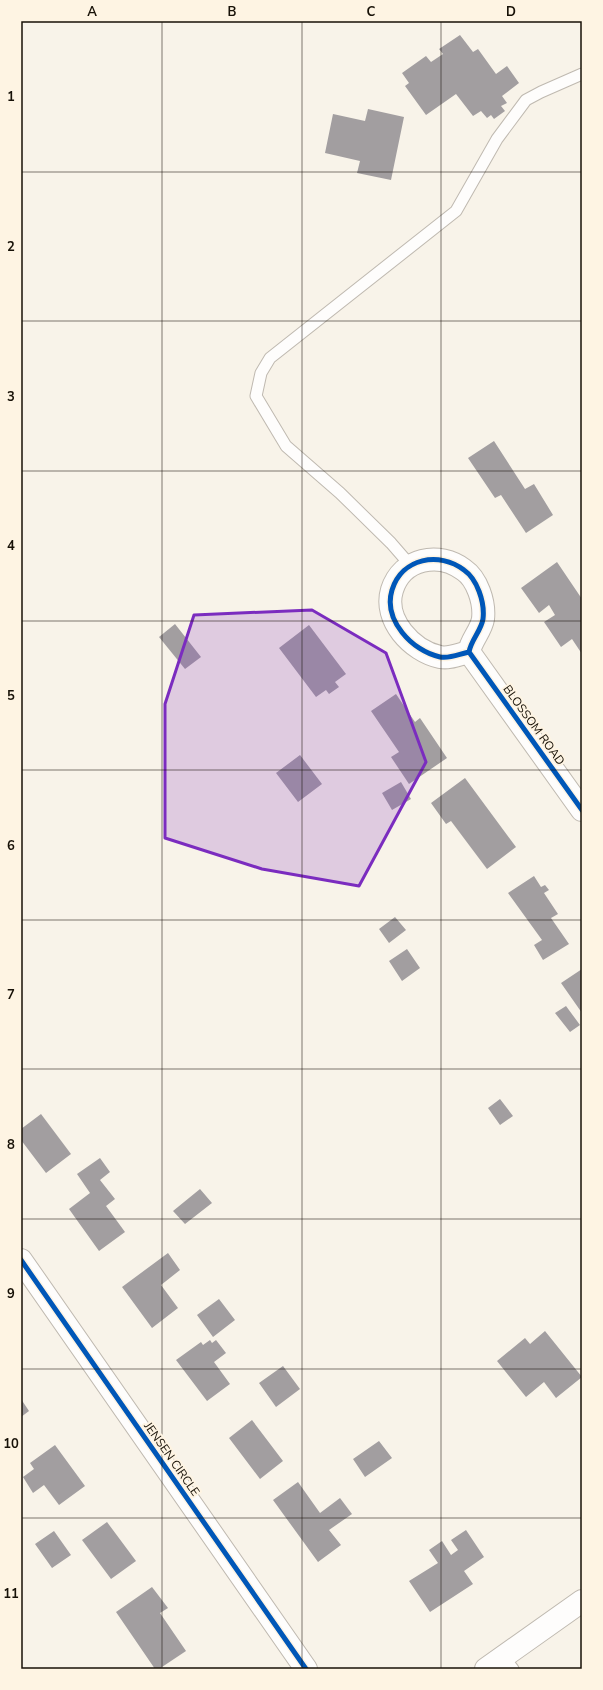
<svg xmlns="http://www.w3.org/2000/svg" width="603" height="1690" font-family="'Nunito Sans',sans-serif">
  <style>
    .building { fill: #a29ea0 }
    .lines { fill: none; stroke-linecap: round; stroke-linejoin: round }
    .lane-casing { stroke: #bfb9b0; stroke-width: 13 }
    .street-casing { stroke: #bfb9b0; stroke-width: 24 }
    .secondary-casing { stroke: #bfb9b0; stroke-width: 24 }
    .lane { stroke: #fefdfc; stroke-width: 11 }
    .street { stroke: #fefdfc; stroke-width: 22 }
    .secondary { stroke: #fefdfc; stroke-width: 22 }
    .cycleway-casing { stroke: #fef4e3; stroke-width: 8 }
    .cycleway { stroke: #0057b8; stroke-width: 5 }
    .marked { fill: #7b2cbf; fill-opacity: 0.2; stroke: #7b2cbf; stroke-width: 3; stroke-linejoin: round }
    .grid { fill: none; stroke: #171107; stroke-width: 1; stroke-opacity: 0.55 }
    .labels { text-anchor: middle; stroke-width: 4; stroke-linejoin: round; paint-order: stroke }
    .street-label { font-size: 12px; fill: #171107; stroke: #fef4e3 }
    .neatline { fill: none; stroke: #171107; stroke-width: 1.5 }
    .grid-label { font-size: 13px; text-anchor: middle; font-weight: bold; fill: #171107 }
  </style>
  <rect width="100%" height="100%" fill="#f8f3e9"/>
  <path class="building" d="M460,35L473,52L478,49L496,74L507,66L519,83L502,96L507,103L501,106L505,111L494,119L491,115L487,118L481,111L473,116L456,94L426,115L405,86L409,83L402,73L426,56L431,62L443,54L439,49Z
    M368,109L404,117L391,180L357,173L360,161L325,153L333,114L365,121Z
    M494,441L525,489L534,484L553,515L526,533L501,495L495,498L468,458Z
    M557,562L582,599V654L572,639L561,647L544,622L555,615L549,605L539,613L521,588Z
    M175,624L201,657L185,669L159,637Z
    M309,625L346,674L335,682L339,687L329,694L326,690L316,697L279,648Z
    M396,694L415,722L420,718L447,758L409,784L391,757L399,752L371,711Z
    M300,755L322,784L298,802L276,773Z
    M465,778L516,847L487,869L451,821L446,824L431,803Z
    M401,782L411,799L392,810L382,793Z
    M534,876L541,887L545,885L549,890L544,893L558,914L551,918L569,944L543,960L534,945L542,940L508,893Z
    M395,917L406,930L389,943L379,929Z
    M407,949L420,968L402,981L389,961Z
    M582,969V1013L561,983Z
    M566,1006L580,1025L570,1032L555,1013Z
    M500,1099L513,1116L500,1125L488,1108Z
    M41,1114L71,1154L46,1173L21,1140V1129Z
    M100,1158L110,1172L100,1180L115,1199L106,1206L125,1232L99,1251L69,1209L90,1193L77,1174Z
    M200,1189L212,1203L185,1224L173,1211Z
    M168,1253L180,1270L161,1285L178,1308L152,1328L122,1287Z
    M219,1299L235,1320L213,1337L197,1315Z
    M545,1331L582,1377L556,1398L544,1382L526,1397L497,1361L525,1338L530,1344Z
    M210,1340L212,1343L216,1340L226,1353L214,1362L230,1384L207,1401L176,1360L201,1342L203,1345Z
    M283,1366L300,1389L276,1407L259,1383Z
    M21,1399L29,1411L21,1417Z
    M252,1420L283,1461L260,1479L229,1438Z
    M379,1441L392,1458L365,1477L353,1459Z
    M55,1445L85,1486L59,1505L44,1485L33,1493L23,1477L34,1469L30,1463Z
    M298,1482L320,1513L340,1498L352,1514L329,1530L341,1545L318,1562L273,1500Z
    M107,1522L136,1561L111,1579L82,1540Z
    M466,1530L484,1557L464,1571L473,1584L430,1612L409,1581L438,1563L429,1550L442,1541L451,1555L458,1550L451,1540Z
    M54,1531L71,1555L52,1568L35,1544Z
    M152,1587L168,1608L160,1613L186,1651L159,1669H155L116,1612Z"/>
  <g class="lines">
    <g class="lane-casing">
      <path id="lane" d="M411,566L391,543L340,493L286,446L256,396L261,373L270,358L456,211L497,139L526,100L541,92L582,74
        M504,1657L513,1669"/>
    </g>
    <g class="street-casing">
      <path id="street" d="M469,652C459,654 450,659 440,657C412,651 383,620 392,590C402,558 439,551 464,570C477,579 485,602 483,619C481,631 471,640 469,652L582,810
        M21,1260L306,1669"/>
    </g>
    <g class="secondary-casing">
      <path id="secondary" d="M486,1669L582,1601"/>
    </g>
    <use href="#lane" class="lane"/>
    <use href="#street" class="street"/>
    <use href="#secondary" class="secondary"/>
    <g class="cycleway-casing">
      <path id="cycleway" d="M469,652C459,654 450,659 440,657C412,651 383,620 392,590C402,558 439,551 464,570C477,579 485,602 483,619C481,631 471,640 469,652L582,810
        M21,1260L306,1669"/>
    </g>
    <use href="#cycleway" class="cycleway"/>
  </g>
  <path class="marked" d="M312,610L386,653L426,762L359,886L262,869L165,838V704L194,615Z"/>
  <path class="grid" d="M162,21V1669M302,21V1669M441,21V1669M21,172H582M21,321H582M21,471H582M21,621H582M21,770H582M21,920H582M21,1069H582M21,1219H582M21,1369H582M21,1518H582"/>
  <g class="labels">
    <g class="street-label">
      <text transform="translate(534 725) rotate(54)" y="4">BLOSSOM ROAD</text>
      <text transform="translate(172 1459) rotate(55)" y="4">JENSEN CIRCLE</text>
    </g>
  </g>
  <rect width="603" height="1690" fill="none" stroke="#fef4e3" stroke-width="44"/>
  <rect x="22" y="22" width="559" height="1646" class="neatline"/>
  <g class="grid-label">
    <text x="92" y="16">A</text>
    <text x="232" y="16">B</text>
    <text x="371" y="16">C</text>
    <text x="511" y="16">D</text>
    <text x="11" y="101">1</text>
    <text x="11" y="251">2</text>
    <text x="11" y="401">3</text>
    <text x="11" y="550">4</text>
    <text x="11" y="700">5</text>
    <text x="11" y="850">6</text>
    <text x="11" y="999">7</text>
    <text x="11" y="1149">8</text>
    <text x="11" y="1298">9</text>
    <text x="11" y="1448">10</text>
    <text x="11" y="1598">11</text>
  </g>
</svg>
